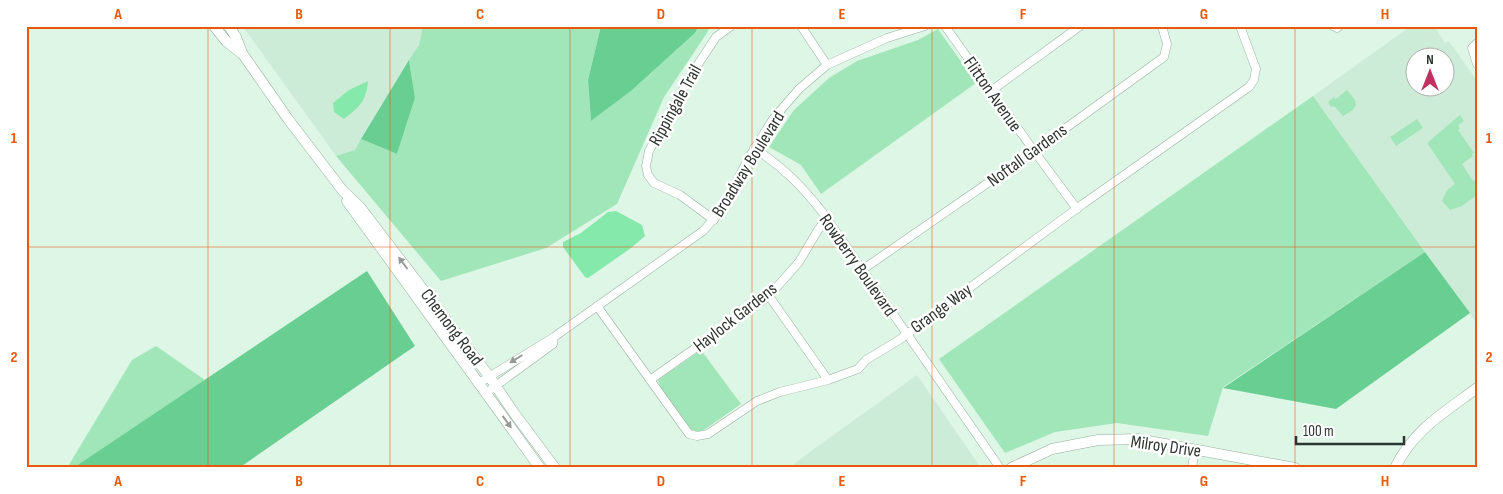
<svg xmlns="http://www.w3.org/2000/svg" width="1503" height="494" font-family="'Sofia Sans Condensed',sans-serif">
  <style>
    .built { fill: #cdecd7; fill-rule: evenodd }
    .green { fill: #a1e6b9 }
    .forest { fill: #69ce91 }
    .water { fill: #85e9ab }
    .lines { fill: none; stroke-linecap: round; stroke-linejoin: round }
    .street-casing { stroke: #97af9f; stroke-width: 9 }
    .secondary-casing { stroke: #97af9f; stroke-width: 11 }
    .street { stroke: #fff; stroke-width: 8 }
    .secondary { stroke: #fff; stroke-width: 10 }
    .oneway { fill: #969a97 }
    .grid { fill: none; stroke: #e8590c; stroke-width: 1; stroke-opacity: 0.55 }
    .labels { text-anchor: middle; stroke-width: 5; stroke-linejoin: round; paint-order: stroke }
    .street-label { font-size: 18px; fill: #2c352f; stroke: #fff }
    .neatline { fill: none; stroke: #e8590c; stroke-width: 2 }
    .grid-label { font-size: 16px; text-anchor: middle; font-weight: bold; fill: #e8590c }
  </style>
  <rect width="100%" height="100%" fill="#ddf6e5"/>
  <path class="built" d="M247,26H423L419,45L355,150L336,156L244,28Z
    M1411,26H1434L1445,43L1449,41L1477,81L1476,322L1313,96ZM1416,58H1446V88H1416Z
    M917,375L981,468H789L811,451Z"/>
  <path class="green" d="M423,26H601L588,80L591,121L631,91L695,33L700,26H710L707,33L664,97L617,204L546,248L441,281L336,156L355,150L361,139L397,154L415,98L409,60L419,45Z
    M938,29L976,83L821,194L801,165L769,147L794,110L829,78L857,61L918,40Z
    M1347,90L1355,100L1356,105L1353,110L1343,116L1334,106L1331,107L1328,102L1334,97L1336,99Z
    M1313,96L1425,252L1223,387L1208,436L1117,423L1055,432L1005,453L939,359Z
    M1460,115L1464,121L1458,125L1460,129L1458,130L1474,153L1472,154L1473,156L1462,164L1473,181L1477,178V195L1462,206L1450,210L1442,201L1447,190L1455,184L1427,143Z
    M1417,119L1423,128L1396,146L1390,137Z
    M156,346L205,380L73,468H67L132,360Z
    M701,350L741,404L704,430L696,433C682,424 663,396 658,380Z"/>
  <path class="forest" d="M601,26H699L695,33L631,91L591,121L588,80Z
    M409,60L415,98L397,154L361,139Z
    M1425,252L1470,313L1336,409L1223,388Z
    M367,271L415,346L239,468H73Z"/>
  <path class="water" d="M368,81C366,102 360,106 344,119L334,112L333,103L349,90Z
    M616,211L642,225L645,236L631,248L588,278L585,277L563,247V242L581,233L608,212Z"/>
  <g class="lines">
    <g class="street-casing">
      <path id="street" d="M801,26L827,65
        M945,26L1034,151L1077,209
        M1333,26L1337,28L1339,26
        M1477,43L1472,48L1477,64
        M991,91L1080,26
        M754,148C784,168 801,185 823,213L1000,468
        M714,220L680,195L654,183L648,175L646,166L649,151L691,75L716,37L731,26
        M862,270L1034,151L1164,57L1167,44L1162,26
        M769,296L828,380
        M597,306L689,434L697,436L708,434L757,401L780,392L828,380L858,369L866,360L899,340L1083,204L1249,87L1254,80L1256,69L1240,26
        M650,380L769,296L799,262L818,230L827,218
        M479,383L554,337L703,231L722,210L748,159L773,119L799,89L827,65L887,38L925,26
        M486,393L553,344L554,337
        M1192,468L1195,450"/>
    </g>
    <g class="secondary-casing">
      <path id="secondary" d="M214,26L226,41L241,53
        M229,26L236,37L242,53L288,119L343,191L360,207L489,376L514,413L555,468
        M347,201L540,468
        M1011,468L1052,449L1098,440L1138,439L1295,468
        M1395,468C1413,430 1445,412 1477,388"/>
    </g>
    <use href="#street" class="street"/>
    <use href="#secondary" class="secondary"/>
  </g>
  <defs><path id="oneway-solid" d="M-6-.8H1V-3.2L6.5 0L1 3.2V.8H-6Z" transform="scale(1.25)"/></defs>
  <g class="oneway">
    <use href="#oneway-solid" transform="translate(403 263) rotate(-127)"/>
    <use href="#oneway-solid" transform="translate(516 359) rotate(148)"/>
    <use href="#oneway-solid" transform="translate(507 422) rotate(54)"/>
  </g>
  <path class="grid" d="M208,26V468M390,26V468M570,26V468M752,26V468M932,26V468M1114,26V468M1295,26V468M26,247H1477"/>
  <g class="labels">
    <g class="street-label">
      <text transform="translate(993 94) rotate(55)" y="6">Flitton Avenue</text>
      <text transform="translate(675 105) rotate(-61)" y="6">Rippingale Trail</text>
      <text transform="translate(1027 155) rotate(-36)" y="6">Noftall Gardens</text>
      <text transform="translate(748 164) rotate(-58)" y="6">Broadway Boulevard</text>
      <text transform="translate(858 265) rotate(55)" y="6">Rowberry Boulevard</text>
      <text transform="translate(941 308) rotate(-36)" y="6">Grange Way</text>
      <text transform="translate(735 317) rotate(-38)" y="6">Haylock Gardens</text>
      <text transform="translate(452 327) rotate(53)" y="6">Chemong Road</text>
      <text transform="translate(1166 446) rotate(8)" y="6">Milroy Drive</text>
    </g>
  </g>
  <rect width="1503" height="494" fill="none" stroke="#ffffff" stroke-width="55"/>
  <g transform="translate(1430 72)"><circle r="24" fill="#ffffff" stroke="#abaeac"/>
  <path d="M0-4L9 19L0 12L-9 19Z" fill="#be3161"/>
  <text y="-8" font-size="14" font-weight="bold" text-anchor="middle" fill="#2c352f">N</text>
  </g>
  <path d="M1296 436v8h108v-8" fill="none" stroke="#2c352f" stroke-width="2.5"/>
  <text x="1303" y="436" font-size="15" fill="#2c352f" stroke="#ffffff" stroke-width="4" paint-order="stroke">100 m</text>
  <rect x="28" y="28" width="1448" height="438" class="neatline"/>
  <g class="grid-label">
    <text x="118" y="19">A</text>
    <text x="299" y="19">B</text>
    <text x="480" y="19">C</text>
    <text x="661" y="19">D</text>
    <text x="842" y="19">E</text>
    <text x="1023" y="19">F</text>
    <text x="1204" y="19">G</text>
    <text x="1385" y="19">H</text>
    <text x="14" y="143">1</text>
    <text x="1489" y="143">1</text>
    <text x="14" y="362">2</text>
    <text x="1489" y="362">2</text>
    <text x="118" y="486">A</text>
    <text x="299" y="486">B</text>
    <text x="480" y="486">C</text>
    <text x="661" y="486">D</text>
    <text x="842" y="486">E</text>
    <text x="1023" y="486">F</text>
    <text x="1204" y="486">G</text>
    <text x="1385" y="486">H</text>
  </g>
</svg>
